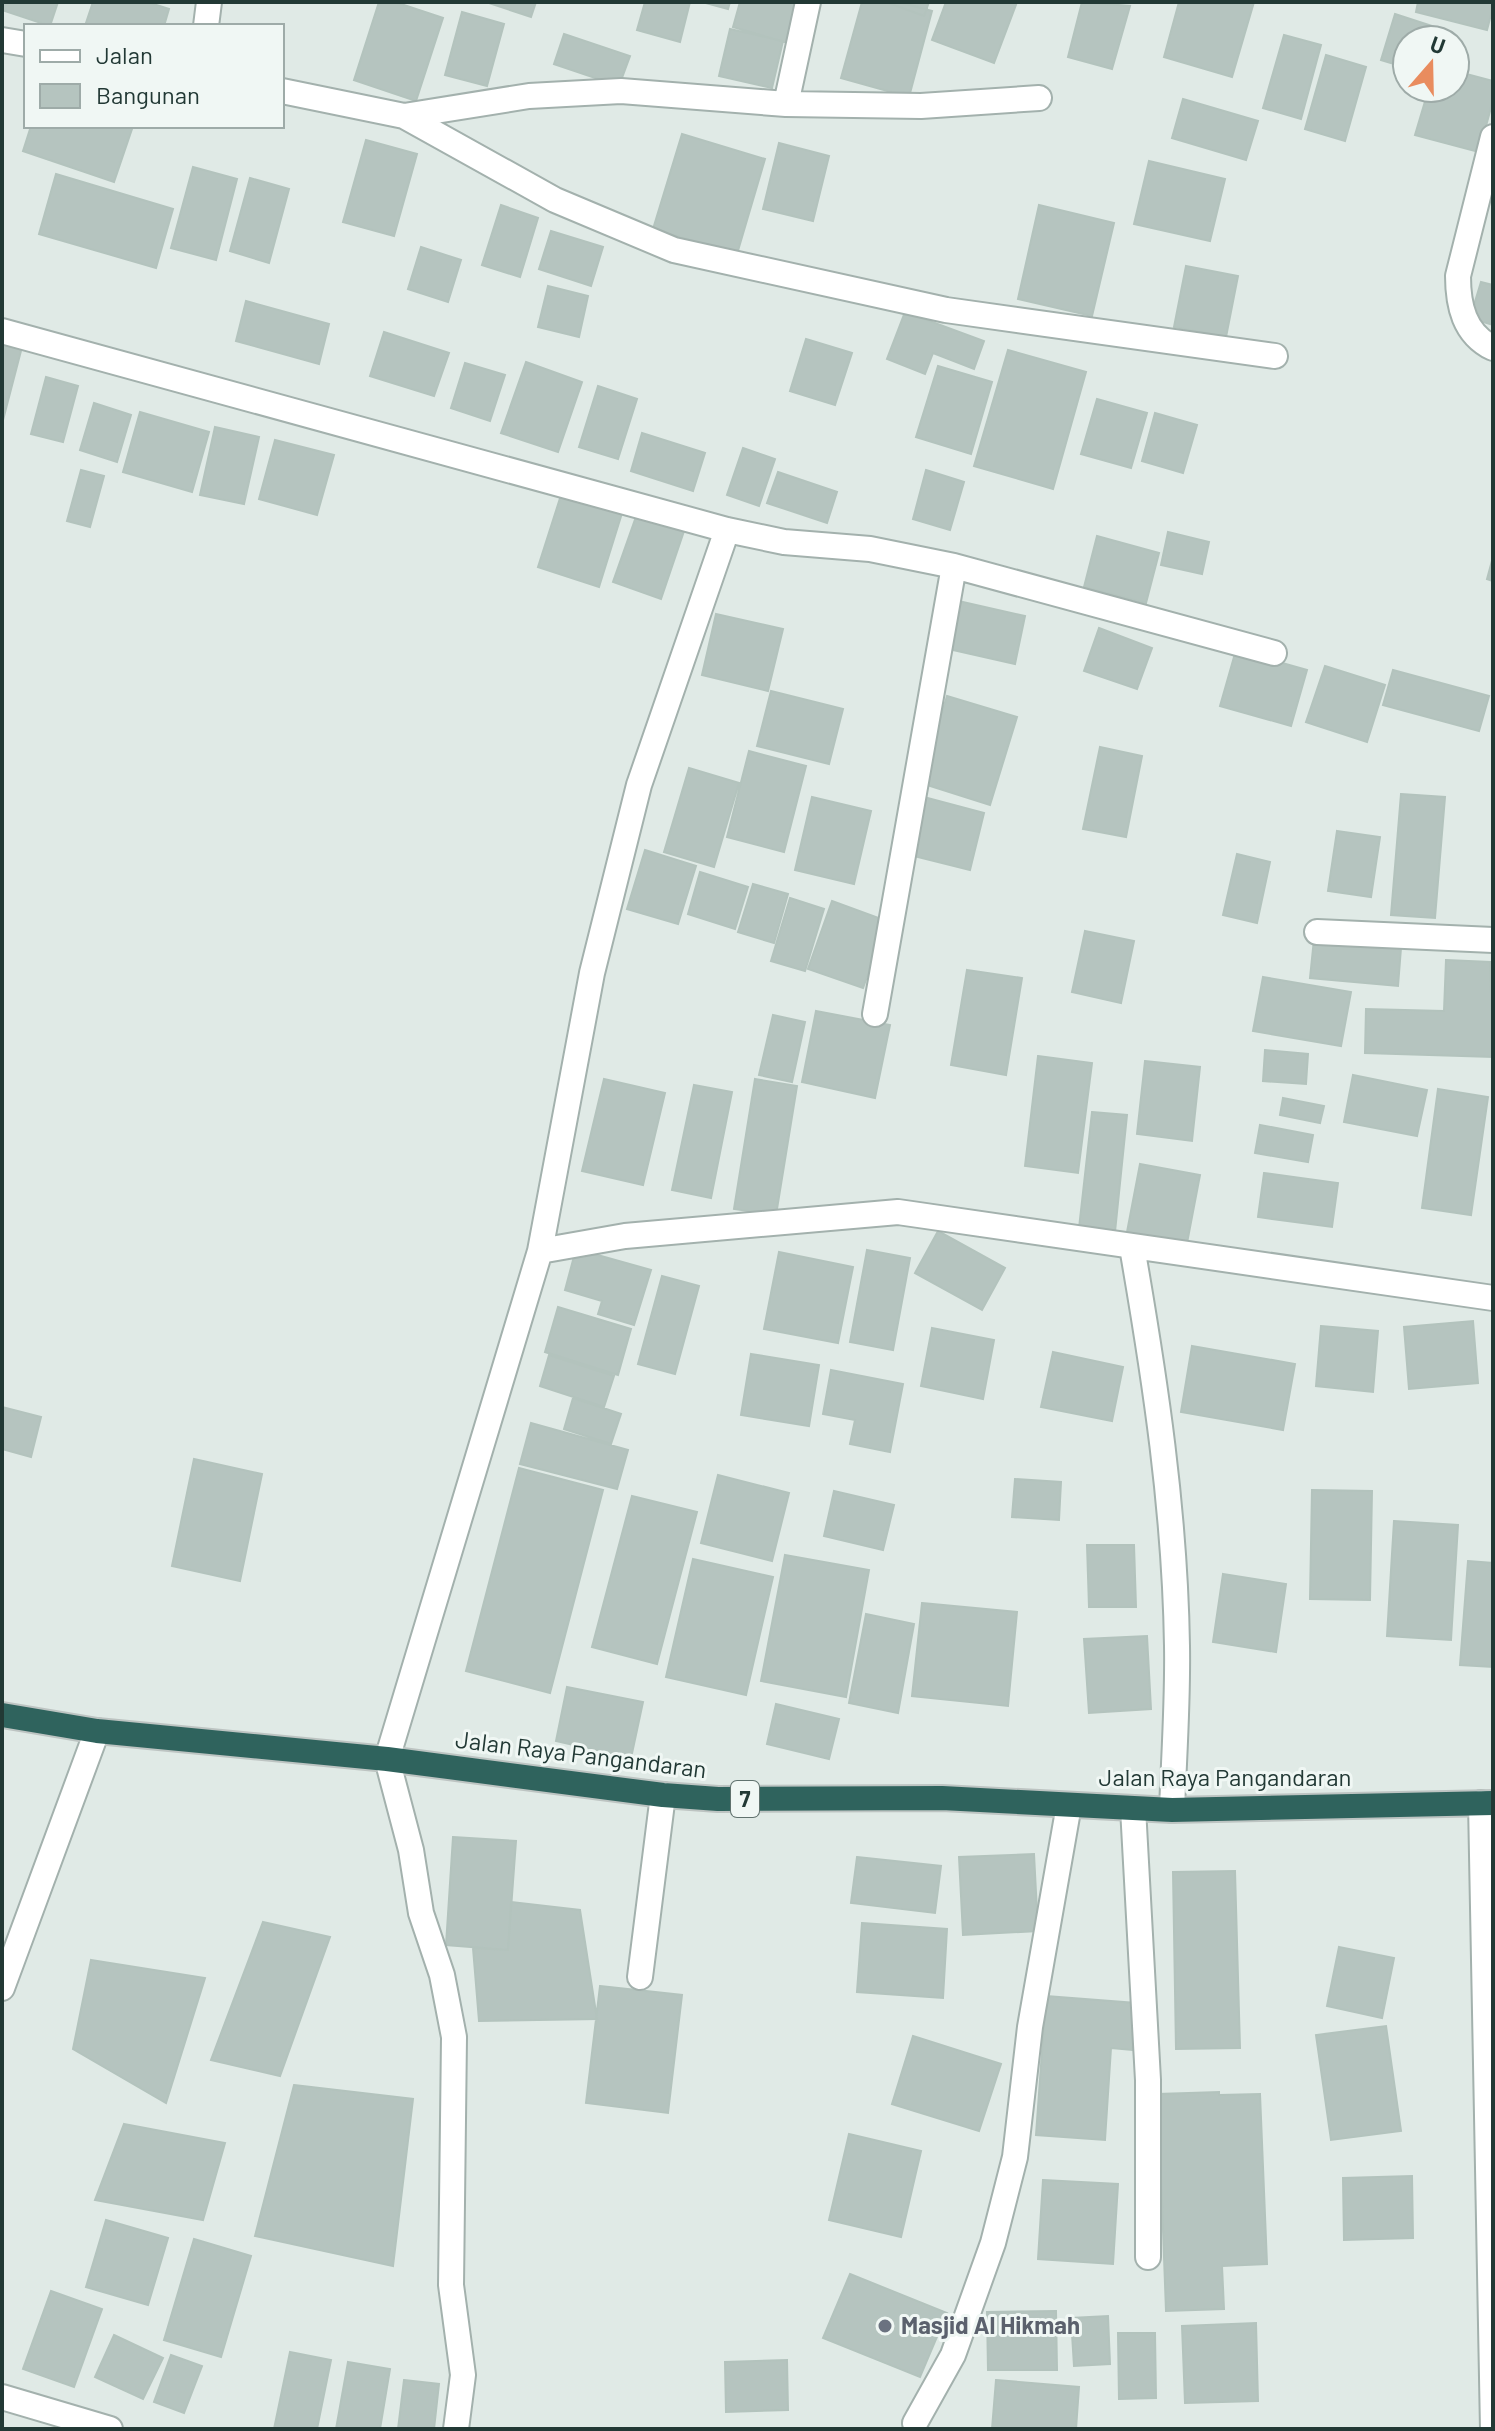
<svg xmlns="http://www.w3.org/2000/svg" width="1495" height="2431" font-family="Barlow,sans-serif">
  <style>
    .building { fill: #b5c4bf; stroke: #b3c3bd; stroke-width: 2 }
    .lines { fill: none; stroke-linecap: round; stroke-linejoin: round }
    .street-casing { stroke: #a3b1ad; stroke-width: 28 }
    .highway-casing { stroke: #bdc4c2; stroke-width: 28 }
    .street { stroke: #fff; stroke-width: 24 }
    .highway { stroke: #2f635d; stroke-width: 24 }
    .worship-dot { fill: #6b7280; stroke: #f0f7f4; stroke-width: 3 }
    .labels { text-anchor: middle; stroke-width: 6; stroke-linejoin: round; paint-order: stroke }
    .shield { fill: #f0f7f4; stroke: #60726e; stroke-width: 2 }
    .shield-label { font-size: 22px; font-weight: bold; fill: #223935 }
    .street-label { font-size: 24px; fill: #223935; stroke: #f0f7f4 }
    .worship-label { font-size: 24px; font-weight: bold; fill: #5b616d; stroke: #f0f7f4; text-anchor: start }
  </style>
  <rect width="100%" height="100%" fill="#e0eae6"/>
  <path class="building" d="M2,2H58L50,26L2,10Z
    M93,2H147L169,9L164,26H85Z
    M379,2H395L443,18L416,101L354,80Z
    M486,2H536L531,17Z
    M645,2H690L680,42L637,30Z
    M702,2H730L728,9Z
    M740,2H800L788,43L733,27Z
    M862,2H899L932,11L909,97L841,78Z
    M886,2H929L924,16Z
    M946,2H1017L994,63L932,40Z
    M1082,2L1130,6L1112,69L1068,57Z
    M1179,2H1254L1232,77L1164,57Z
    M1418,2H1493V7L1487,30L1416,12Z
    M462,12L504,24L487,86L445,75Z
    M1395,14L1441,29L1438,40H1407V68L1381,60Z
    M730,29L783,41L772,88L719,76Z
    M564,34L630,56L619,86L554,64Z
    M1284,35L1321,45L1301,119L1263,108Z
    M1326,55L1366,67L1345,141L1305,129Z
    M1455,71L1493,81V100L1479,152L1415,135L1429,88H1455Z
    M1183,99L1258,121L1246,160L1172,138Z
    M31,126H133L114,182L23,151Z
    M682,134L765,159L737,254L653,229Z
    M366,140L417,154L394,236L343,222Z
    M779,143L829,156L813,221L763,209Z
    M1149,161L1225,179L1210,241L1134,224Z
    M193,167L237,179L216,260L171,248Z
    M56,174L173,209L156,268L39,234Z
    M250,178L289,189L269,263L230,251Z
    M501,205L538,218L520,277L482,265Z
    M1039,205L1114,223L1092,316L1018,299Z
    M551,231L603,247L591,286L539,269Z
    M421,247L461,260L448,302L408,289Z
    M1186,266L1238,276L1226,337L1174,327Z
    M1481,282L1493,285V325L1470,318Z
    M548,286L588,296L579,337L538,327Z
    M246,301L329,324L319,364L236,341Z
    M905,312L984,341L974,369L933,353L925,374L887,359Z
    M384,332L449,353L434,396L370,376Z
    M806,339L852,353L835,405L790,391Z
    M2,342L22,347L2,424Z
    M1008,350L1086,372L1053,489L974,466Z
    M526,362L582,382L558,452L501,433Z
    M465,363L505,375L490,421L451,408Z
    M938,366L992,382L971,454L916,437Z
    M46,377L78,386L63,442L31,434Z
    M598,386L637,399L618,459L579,447Z
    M1097,399L1147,413L1131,468L1081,454Z
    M94,403L131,415L117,462L80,450Z
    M140,412L209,432L192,492L123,472Z
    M1155,413L1197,425L1183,473L1142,461Z
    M215,427L259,437L244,504L200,495Z
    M642,433L705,453L693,491L631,471Z
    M275,440L334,455L317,515L259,499Z
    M743,448L775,459L759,506L727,495Z
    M81,470L104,476L90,527L67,521Z
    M926,470L964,482L950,530L913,519Z
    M778,472L837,492L827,523L767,503Z
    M562,492L623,510L599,587L538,567Z
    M638,511L685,528L661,599L613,582Z
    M1168,532L1209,542L1202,574L1161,565Z
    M1097,536L1159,553L1146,603L1084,587Z
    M1493,557V581L1487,579Z
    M954,600L1025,616L1015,664L944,648Z
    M716,614L783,629L768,691L702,675Z
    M1099,628L1152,648L1137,689L1084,671Z
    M1236,650L1307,670L1291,726L1220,706Z
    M1325,666L1385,685L1367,742L1306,722Z
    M1393,670L1489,696L1479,731L1383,705Z
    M771,691L843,709L829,764L757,746Z
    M947,696L1017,717L990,805L921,783Z
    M1100,747L1142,756L1126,837L1083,829Z
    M749,751L806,766L784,852L727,837Z
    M689,768L739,783L714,867L664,852Z
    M1401,794L1445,797L1435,918L1391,915Z
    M920,796L984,813L970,870L906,854Z
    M812,797L871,811L854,884L795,870Z
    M1337,831L1380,837L1371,897L1328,891Z
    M645,850L696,866L678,924L627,909Z
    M1237,854L1270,862L1257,923L1223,915Z
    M700,872L748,887L735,929L688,914Z
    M753,884L788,894L774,943L738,932Z
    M790,898L824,909L805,971L771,961Z
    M832,901L887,921L863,988L808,969Z
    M1085,931L1134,941L1121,1003L1072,992Z
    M1314,939L1401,948L1398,986L1310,978Z
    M1446,960L1490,962L1493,1057L1365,1053L1366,1009L1444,1011Z
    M967,970L1022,978L1006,1075L951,1065Z
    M1263,977L1351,992L1341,1046L1253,1031Z
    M816,1011L890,1025L875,1098L802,1082Z
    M773,1015L805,1022L792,1082L759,1075Z
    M1265,1050L1308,1054L1306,1084L1263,1081Z
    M1038,1056L1092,1063L1078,1173L1025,1166Z
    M1145,1061L1200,1067L1192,1141L1137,1134Z
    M1353,1075L1427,1090L1417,1136L1344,1122Z
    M604,1079L665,1093L643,1185L582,1171Z
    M755,1079L797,1086L776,1215L734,1209Z
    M694,1085L732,1092L711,1198L672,1190Z
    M1438,1089L1488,1097L1471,1215L1422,1208Z
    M1283,1098L1324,1106L1320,1123L1280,1115Z
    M1092,1112L1127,1115L1115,1232L1079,1228Z
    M1260,1125L1313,1135L1308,1162L1255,1153Z
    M1140,1164L1200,1175L1187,1243L1127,1232Z
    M1264,1173L1338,1183L1332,1227L1258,1217Z
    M938,1231L1005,1268L982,1310L915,1273Z
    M576,1249L651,1270L634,1325L598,1314L602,1301L565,1290Z
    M867,1250L910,1258L893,1350L850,1342Z
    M779,1252L853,1267L838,1343L764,1329Z
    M662,1276L699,1286L675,1374L638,1364Z
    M558,1307L631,1329L618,1375L545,1352Z
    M1473,1321L1478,1383L1409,1389L1404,1327Z
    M1321,1326L1378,1331L1373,1392L1316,1386Z
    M932,1328L994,1340L983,1399L921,1386Z
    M1192,1346L1295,1364L1283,1430L1181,1412Z
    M1053,1352L1123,1367L1112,1421L1041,1407Z
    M751,1354L819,1365L809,1426L741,1415Z
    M549,1355L614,1376L604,1407L540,1386Z
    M831,1370L903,1384L890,1452L850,1444L855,1420L823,1414Z
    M573,1398L621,1414L611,1444L564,1429Z
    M2,1407L41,1417L31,1457L2,1449Z
    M531,1423L628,1450L617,1489L520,1464Z
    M194,1459L262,1474L240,1581L172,1566Z
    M519,1468L603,1490L550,1693L466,1671Z
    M718,1475L789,1493L772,1561L701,1543Z
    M1015,1479L1061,1482L1059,1520L1012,1517Z
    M1312,1490L1372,1491L1370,1600L1310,1599Z
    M834,1491L894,1505L883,1550L824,1536Z
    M632,1496L697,1512L657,1664L592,1647Z
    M1394,1521L1458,1525L1451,1640L1387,1636Z
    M1087,1545H1134L1136,1607H1089Z
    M785,1555L869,1570L846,1697L761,1681Z
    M693,1559L773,1577L746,1695L666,1677Z
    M1468,1561L1493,1563V1667L1460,1665Z
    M1223,1574L1286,1584L1276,1652L1213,1642Z
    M922,1603L1017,1612L1008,1706L912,1696Z
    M866,1614L914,1624L898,1713L849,1703Z
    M1147,1636L1151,1709L1089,1713L1084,1639Z
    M567,1687L643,1702L631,1758L556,1741Z
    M776,1704L839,1719L829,1759L767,1744Z
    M453,1837L516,1841L508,1950L446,1945Z
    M1034,1854L1038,1931L963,1935L959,1857Z
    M857,1857L941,1866L935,1913L851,1903Z
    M1235,1871L1240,2048L1176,2049L1173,1872Z
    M511,1902L580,1910L597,2019L479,2021L473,1948L508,1950Z
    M263,1922L330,1937L280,2076L211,2060Z
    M862,1923L947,1929L943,1998L857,1992Z
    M1339,1947L1394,1958L1382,2018L1327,2006Z
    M91,1960L205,1978L166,2103L73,2049Z
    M600,1986L682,1995L668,2113L586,2103Z
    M1046,1996L1136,2003L1132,2050L1111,2048L1105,2140L1036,2135Z
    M1386,2026L1401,2131L1331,2140L1316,2035Z
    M913,2036L1001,2064L979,2131L892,2104Z
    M294,2085L413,2099L393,2266L255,2236Z
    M1219,2092V2095L1260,2094L1267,2264L1222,2266L1224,2309L1166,2311L1158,2094Z
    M124,2124L225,2143L203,2220L95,2200Z
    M849,2134L921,2151L901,2237L829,2220Z
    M1412,2176L1413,2238L1344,2240L1343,2178Z
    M1043,2180L1118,2184L1113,2264L1038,2259Z
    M106,2220L168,2238L148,2305L86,2287Z
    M194,2239L251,2256L221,2357L164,2340Z
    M850,2274L947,2313L920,2377L823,2338Z
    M51,2291L102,2309L74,2387L23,2369Z
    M1056,2311L1057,2370H988L987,2312Z
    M1108,2316L1110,2364L1074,2366L1071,2318Z
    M1256,2323L1258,2401L1185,2403L1182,2326Z
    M1118,2333H1155L1156,2398L1119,2399Z
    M114,2335L163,2358L143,2399L95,2377Z
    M290,2352L331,2360L317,2429H274Z
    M171,2355L202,2366L184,2413L154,2402Z
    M787,2360L788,2410L726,2412L725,2362Z
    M348,2362L390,2369L380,2429H336Z
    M404,2380L439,2384L434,2429H398Z
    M996,2380L1079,2387L1076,2429H992Z"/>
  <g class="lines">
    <g class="street-casing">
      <path id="street" d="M206,26L209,2
        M2,40L26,44
        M282,91L404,116L555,200L674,250L946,310L1275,356
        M786,104L808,2
        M404,116L529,96L621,91L786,104L921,106L1039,98
        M1493,137L1458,276C1458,305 1464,334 1493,348
        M2,331L727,530L784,542L870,549L954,566L1274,653
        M1317,932L1493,940
        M875,1014L954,566
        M1132,1247C1155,1379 1175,1511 1177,1646C1178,1700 1174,1755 1172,1810
        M540,1251L625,1236L898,1212L1493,1298
        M1481,1803L1493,2429
        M1133,1808L1148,2080V2257
        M640,1977L663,1795
        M2,1988L97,1731
        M2,2397L110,2429
        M915,2423L953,2355L993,2243L1015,2157L1030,2027L1069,1805
        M456,2429L463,2375L451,2285L454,2037L442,1975L421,1913L411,1850L387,1759L540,1251L592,973L639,785L727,530"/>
    </g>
    <g class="highway-casing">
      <path id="highway" d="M2,1715L97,1731L387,1759L663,1795L718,1799L942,1798L1172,1810L1493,1803"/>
    </g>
    <use href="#street" class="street"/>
    <use href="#highway" class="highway"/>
  </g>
  <circle class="worship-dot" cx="885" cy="2326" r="8"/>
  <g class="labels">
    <rect class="shield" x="731" y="1781" width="28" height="36" rx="6"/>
    <g class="shield-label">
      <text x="745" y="1807">7</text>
    </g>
    <g class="street-label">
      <text transform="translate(581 1755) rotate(7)" y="8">Jalan Raya Pangandaran</text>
      <text x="1225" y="1786">Jalan Raya Pangandaran</text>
    </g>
    <g class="worship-label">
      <text x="901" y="2334">Masjid Al Hikmah</text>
    </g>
  </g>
  <rect width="1495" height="2431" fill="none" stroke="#223935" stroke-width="8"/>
  <rect x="24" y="24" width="260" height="104" fill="#f0f7f4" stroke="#9eaba8" stroke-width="2"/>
  <rect x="40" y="50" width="40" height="12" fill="#ffffff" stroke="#9eaba8" stroke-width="2"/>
  <text x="96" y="64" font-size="24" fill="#223935">Jalan</text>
  <rect x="40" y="84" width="40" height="24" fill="#b5c4bf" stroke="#9eaba8" stroke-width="2"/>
  <text x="96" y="104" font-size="24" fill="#223935">Bangunan</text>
  <g transform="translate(1431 64) rotate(20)"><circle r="38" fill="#f0f7f4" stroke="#9eaba8" stroke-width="2"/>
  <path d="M0-6L14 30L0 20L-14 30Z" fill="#e98c5e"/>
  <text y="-12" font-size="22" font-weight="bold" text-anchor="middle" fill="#223935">U</text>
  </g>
</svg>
